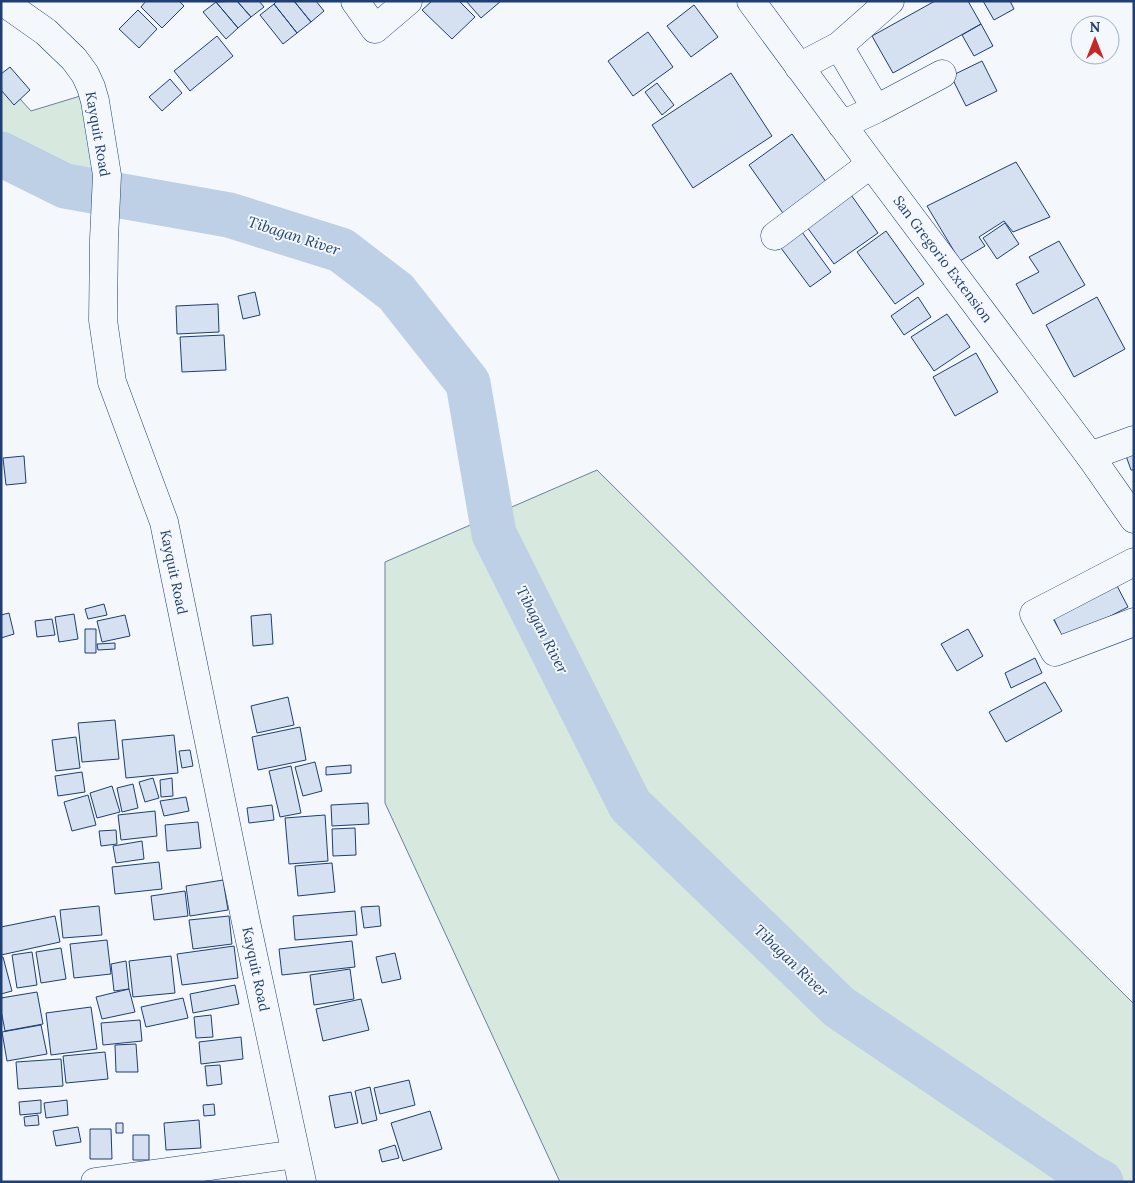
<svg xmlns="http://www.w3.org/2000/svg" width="1135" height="1183" font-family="Lora,serif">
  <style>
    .green { fill: #d7e8df; stroke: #687fa3 }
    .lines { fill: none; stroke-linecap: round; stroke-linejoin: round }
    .river { stroke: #bed0e5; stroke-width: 45 }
    .building { fill: #d5e0f0; stroke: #1d3f73 }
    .minor-casing { stroke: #1d3f73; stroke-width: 29 }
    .major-casing { stroke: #1d3f73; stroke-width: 29 }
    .minor { stroke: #f4f7fb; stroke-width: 28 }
    .major { stroke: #f4f7fb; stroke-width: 28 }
    .labels { text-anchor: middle; stroke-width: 4; stroke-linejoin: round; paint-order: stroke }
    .street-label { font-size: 14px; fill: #1d3f73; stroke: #f4f7fb }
    .water-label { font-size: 15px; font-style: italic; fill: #1d3f73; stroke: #f4f7fb }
  </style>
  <rect width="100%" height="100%" fill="#f4f7fb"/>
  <path class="green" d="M1,78L31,111L90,93L101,187L65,186L1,154Z
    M597,470L1134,1004V1182H560L385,803V562Z"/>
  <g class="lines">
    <path class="river" d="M1,154L65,186L229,215L341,250L396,292L468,383L494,534L630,805L839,1007L1086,1174L1101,1182"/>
  </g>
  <path class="building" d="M146,1H179L184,6L162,28L141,7Z
    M237,1H259L264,7L251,17Z
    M237,1L251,17L238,28L216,2Z
    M277,1H294L311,22L297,33L274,4Z
    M294,1H316L324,11L311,22Z
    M432,1H459L475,17L452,39L422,10Z
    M466,1H501L481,18Z
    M935,1H968L981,24L893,73L872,36Z
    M983,1H1010L1014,9L994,20Z
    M216,2L238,28L226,39L203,12Z
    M274,4L297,33L283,44L260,15Z
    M694,5L718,37L691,57L667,26Z
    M138,10L157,29L139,48L119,29Z
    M981,24L993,46L974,56L962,35Z
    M648,32L673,67L633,96L608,61Z
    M217,36L233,56L190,91L174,71Z
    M982,61L997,91L966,106L951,76Z
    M10,67L30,90L14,105L1,90V74Z
    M731,73L772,136L693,188L652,125Z
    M170,79L182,93L162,111L149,97Z
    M657,83L674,105L662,115L645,92Z
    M792,134L829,186L785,216L749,165Z
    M1016,162L1050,217L1013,232L1004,221L979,237L985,246L960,261L927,206Z
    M849,192L878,233L834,264L804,223Z
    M1005,223L1019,244L997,259L983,238Z
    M799,228L831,272L810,287L778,244Z
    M886,231L924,284L895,304L857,252Z
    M1059,241L1085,285L1033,314L1016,284L1039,272L1029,257Z
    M255,292L260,315L243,319L238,296Z
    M918,297L931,317L904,335L891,316Z
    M1097,297L1125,349L1074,377L1046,325Z
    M218,304L219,332L177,334L176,306Z
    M947,314L970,347L934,371L911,337Z
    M224,335L226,370L182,372L180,337Z
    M976,353L998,392L955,416L933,377Z
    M1134,450V470H1131L1125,453Z
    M24,456L26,483L6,485L3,458Z
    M1114,580L1128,607L1064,640L1051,613Z
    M104,604L107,615L88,619L85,609Z
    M9,613L14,634L1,638V615Z
    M74,614L78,639L59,642L55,617Z
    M271,614L273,644L253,646L251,616Z
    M125,615L130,636L102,642L97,621Z
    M52,619L55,635L37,637L35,621Z
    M85,629H96V653H85Z
    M968,629L983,656L957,671L941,644Z
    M115,643V649L98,650L97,644Z
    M1035,658L1042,673L1011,688L1005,673Z
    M1045,682L1062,711L1006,742L989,712Z
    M288,697L294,725L257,733L251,706Z
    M115,720L119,759L82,762L78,723Z
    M300,727L306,760L258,770L252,737Z
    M174,735L178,773L126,778L122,740Z
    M76,737L80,768L56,771L52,740Z
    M190,750L193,766L182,768L179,751Z
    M315,762L322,791L303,796L295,767Z
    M351,765V773L326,775V767Z
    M291,766L301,813L280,817L269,771Z
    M82,772L85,792L58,796L55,776Z
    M153,778L159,798L145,802L139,782Z
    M172,778L173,796L161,797L160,780Z
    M133,784L138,808L122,812L117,788Z
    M112,786L120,812L97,818L90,793Z
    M88,795L96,825L72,831L64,802Z
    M186,797L189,811L164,816L160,801Z
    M368,803L369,824L332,826L331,805Z
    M272,805L274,820L249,823L247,808Z
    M155,811L157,836L121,840L118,815Z
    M325,815L328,861L289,864L285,818Z
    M198,822L201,848L167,851L165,825Z
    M355,828L356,855L333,856L332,829Z
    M116,830L117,844L101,846L99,831Z
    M142,841L144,859L116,863L113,846Z
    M159,862L162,889L115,894L112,867Z
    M332,863L335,892L298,896L295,866Z
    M223,880L228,910L190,916L186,886Z
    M185,891L188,916L154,920L151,896Z
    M99,906L102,935L63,938L60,910Z
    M379,906L381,926L364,928L361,907Z
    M355,911L357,935L295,940L293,916Z
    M55,916L60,942L1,955V927Z
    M229,916L232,944L193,949L189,920Z
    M107,940L111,974L74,978L70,944Z
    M352,941L355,967L282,975L279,949Z
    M234,946L238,978L182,985L177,954Z
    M61,948L66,979L41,983L36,952Z
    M32,952L37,985L17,988L12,955Z
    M395,953L401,979L382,983L376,957Z
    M171,956L175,993L133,997L129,961Z
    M3,957L12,991L1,994V958Z
    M126,961L129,989L114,991L111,964Z
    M350,969L354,999L314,1005L310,975Z
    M235,985L239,1004L193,1013L190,994Z
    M129,989L135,1012L102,1019L96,997Z
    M37,992L43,1024L5,1031L1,1010V998Z
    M183,998L188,1018L146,1027L141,1007Z
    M361,999L369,1030L323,1041L316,1009Z
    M91,1007L97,1049L51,1055L46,1013Z
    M211,1015L213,1037L196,1038L194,1017Z
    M140,1020L142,1041L103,1045L101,1023Z
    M41,1025L47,1054L7,1061L2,1032Z
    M241,1037L243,1059L201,1064L199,1042Z
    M136,1044L138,1072H116L115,1045Z
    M105,1052L108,1079L66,1083L63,1056Z
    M61,1059L63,1086L18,1089L16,1062Z
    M220,1065L222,1084L207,1086L205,1066Z
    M409,1080L415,1105L380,1114L374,1088Z
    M370,1087L377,1120L362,1124L355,1091Z
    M351,1092L358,1123L335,1128L329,1096Z
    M41,1100V1113L20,1115L19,1102Z
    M67,1100L68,1115L46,1118L44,1103Z
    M214,1104L215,1115L204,1116L203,1105Z
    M430,1111L442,1149L403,1161L391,1123Z
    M38,1115L39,1125L25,1126L24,1117Z
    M199,1120L201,1148L166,1150L164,1123Z
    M116,1123H123V1133H116Z
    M78,1127L81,1142L56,1146L53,1131Z
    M90,1129H111L112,1159H90Z
    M133,1135H149V1160H133Z
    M395,1145L399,1158L382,1162L379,1150Z"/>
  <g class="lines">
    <g class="minor-casing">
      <path id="minor" d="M2,1L46,32L74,59L85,74L91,87L95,101L107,175L104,239L103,320L112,382L164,522L246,922L302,1182
        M355,1L375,29L408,1
        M839,46L876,109
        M799,67L839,46L890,1
        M842,125L876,109L942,74
        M775,236L871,164
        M1090,456L1134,440
        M1134,562L1034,614L1055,652L1134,622
        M95,1182L296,1154"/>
    </g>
    <g class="major-casing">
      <path id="major" d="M751,1L871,164L1090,456L1134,519"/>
    </g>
    <use href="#minor" class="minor"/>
    <use href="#major" class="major"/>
  </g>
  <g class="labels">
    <g class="street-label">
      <text transform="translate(98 134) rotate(80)" y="5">Kayquit Road</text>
      <text transform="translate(943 259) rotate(53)" y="5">San Gregorio Extension</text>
      <text transform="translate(174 572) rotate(78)" y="5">Kayquit Road</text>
      <text transform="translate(256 969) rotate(78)" y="5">Kayquit Road</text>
    </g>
    <g class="water-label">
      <text transform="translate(294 236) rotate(18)" y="5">Tibagan River</text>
      <text transform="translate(542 630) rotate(63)" y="5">Tibagan River</text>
      <text transform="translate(791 961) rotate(44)" y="5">Tibagan River</text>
    </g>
  </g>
  <rect width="1135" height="1183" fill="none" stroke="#1d3f73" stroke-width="5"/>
  <g transform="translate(1095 40)"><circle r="24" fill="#f4f7fb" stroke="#9eadc5"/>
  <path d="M0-4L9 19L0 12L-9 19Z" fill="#c62828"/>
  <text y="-8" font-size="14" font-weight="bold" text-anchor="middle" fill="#1d3f73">N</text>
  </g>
</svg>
